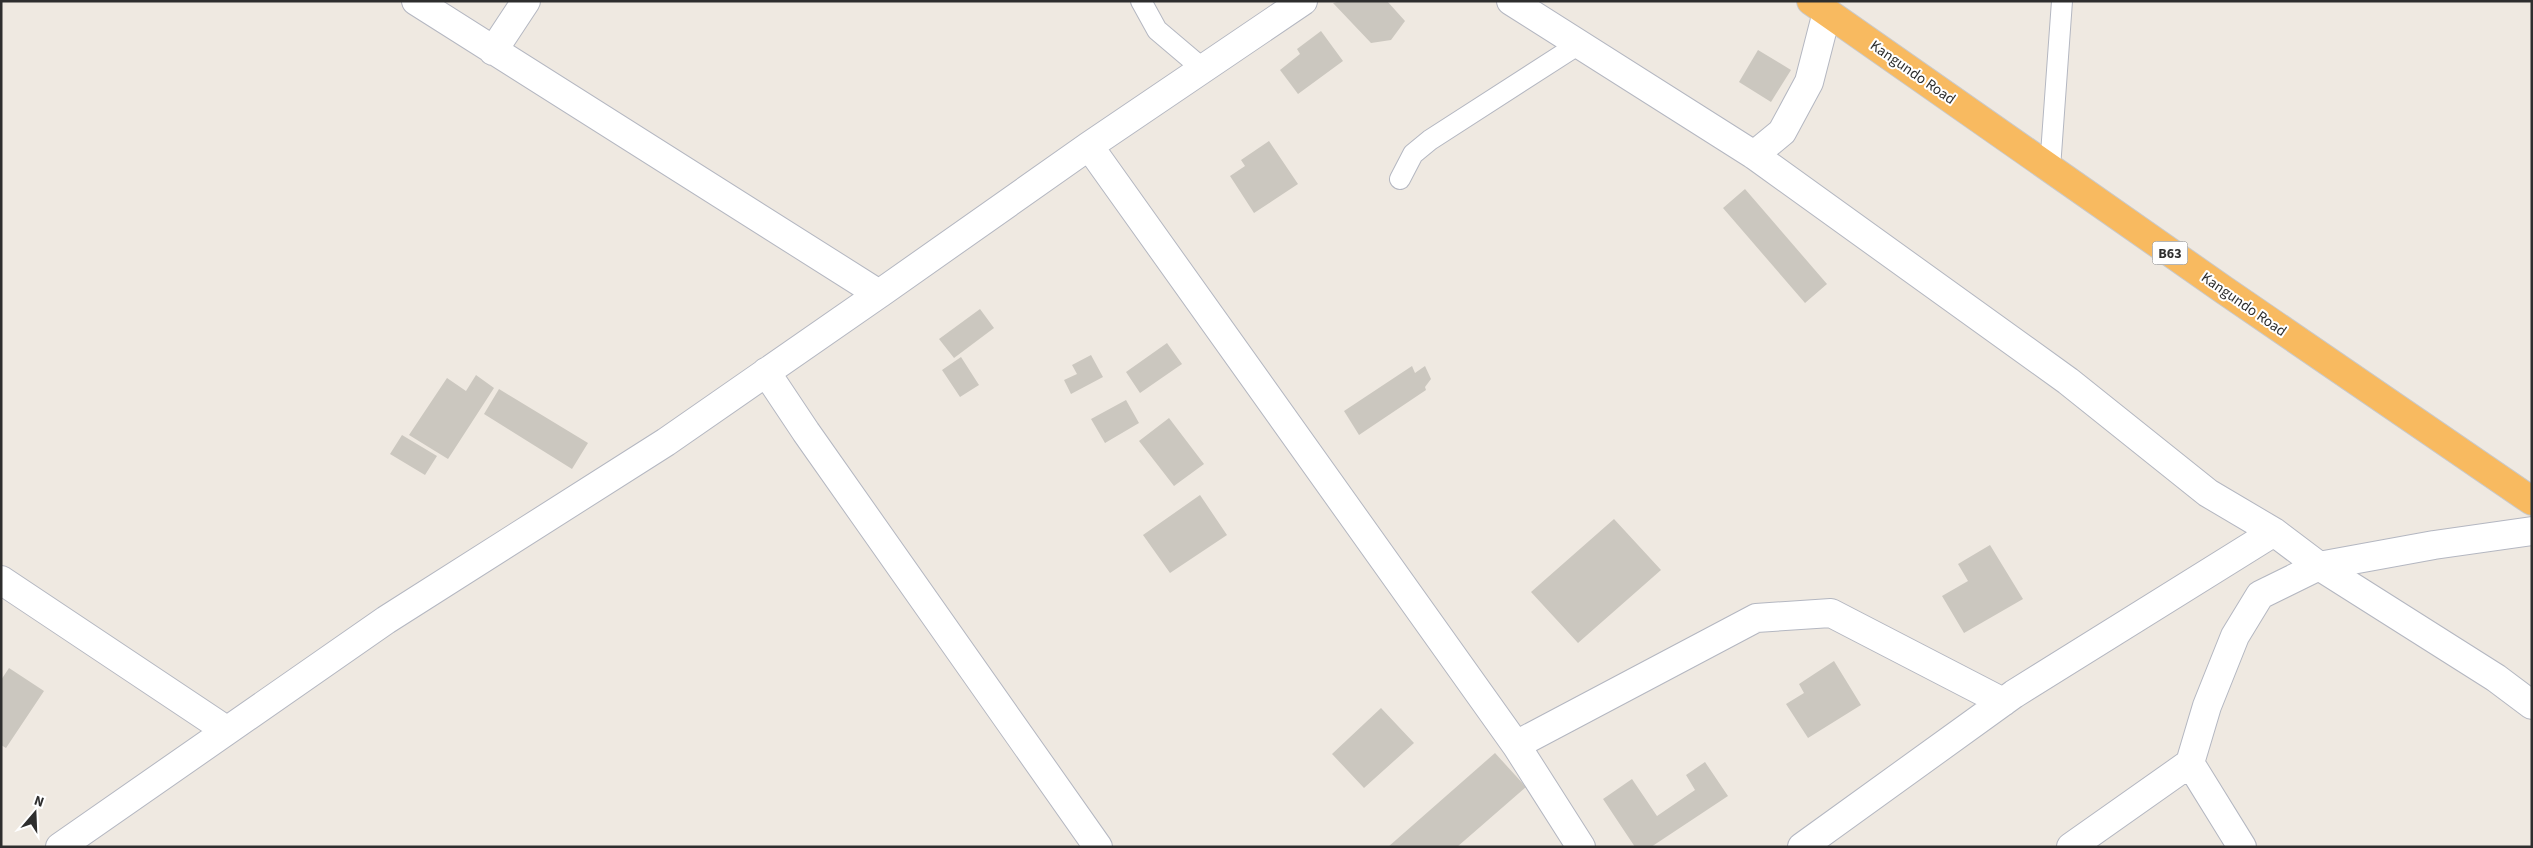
<svg xmlns="http://www.w3.org/2000/svg" width="2533" height="848" font-family="'Source Sans 3',sans-serif">
  <style>
    .building { fill: #cbc7bf }
    .lines { fill: none; stroke-linecap: round; stroke-linejoin: round }
    .service-casing { stroke: #b4b7c1; stroke-width: 22 }
    .minor-casing { stroke: #b4b7c1; stroke-width: 30 }
    .trunk-casing { stroke: #c9c9c9; stroke-width: 30 }
    .service { stroke: #fff; stroke-width: 20 }
    .minor { stroke: #fff; stroke-width: 28 }
    .trunk { stroke: #f8ba60; stroke-width: 28 }
    .labels { text-anchor: middle; stroke-width: 4; stroke-linejoin: round; paint-order: stroke }
    .shield { fill: #fff; stroke: #6d6d6d; stroke-width: 1 }
    .shield-label { font-size: 14px; font-weight: bold; fill: #2e2e2e }
    .street-label { font-size: 15px; fill: #2e2e2e; stroke: #fff }
  </style>
  <rect width="100%" height="100%" fill="#efe9e1"/>
  <path class="building" d="M1340,1H1387L1405,21L1391,40L1371,43L1333,3Z
    M1321,31L1343,61L1298,94L1280,70L1300,54L1297,49Z
    M1758,50L1791,70L1771,102L1739,82Z
    M1269,141L1298,184L1254,213L1230,176L1245,166L1241,160Z
    M1745,189L1827,284L1805,303L1723,208Z
    M980,309L994,328L954,358L939,339Z
    M1167,343L1182,364L1140,393L1126,372Z
    M1091,355L1103,377L1071,394L1064,380L1077,374L1072,365Z
    M961,357L979,385L960,397L942,370Z
    M1412,366L1415,373L1425,366L1431,379L1425,387L1426,390L1359,435L1344,411Z
    M476,375L494,388L448,459L409,435L447,378L466,391Z
    M499,389L588,443L572,469L484,414Z
    M1126,400L1139,423L1105,443L1091,419Z
    M1169,418L1204,464L1174,486L1139,441Z
    M402,435L437,456L425,475L390,454Z
    M1200,495L1227,535L1170,573L1143,535Z
    M1614,519L1661,570L1578,643L1531,592Z
    M1990,545L2023,599L1964,633L1942,596L1968,581L1958,564Z
    M1834,661L1861,705L1808,738L1786,704L1804,693L1799,684Z
    M9,668L44,691L6,748L1,745V680Z
    M1381,708L1414,743L1364,788L1332,754Z
    M1495,753L1526,787L1457,847H1388Z
    M1705,762L1728,796L1651,847H1635L1603,799L1632,779L1657,816L1695,790L1686,775Z"/>
  <g class="lines">
    <g class="service-casing">
      <path id="service" d="M1141,1L1157,30L1203,69
        M2050,168L2062,1
        M1400,179L1413,154L1430,140L1579,44"/>
    </g>
    <g class="minor-casing">
      <path id="minor" d="M416,1L879,294L1089,146L1303,1
        M1511,1L1754,155L2068,381L2208,493L2274,532L2319,566L2496,678L2532,705
        M493,51L526,1
        M1089,146L1516,745L1581,847
        M1754,155L1782,132L1809,82L1827,12
        M766,372L806,432L1098,847
        M1,580L226,730
        M1516,745L1756,618L1831,613L2003,702
        M2190,763L2242,847
        M60,847L386,620L666,442L879,294
        M1802,847L2014,694L2274,532
        M2071,847L2190,763L2207,706L2235,636L2260,595L2319,566L2434,545L2532,531"/>
    </g>
    <g class="trunk-casing">
      <path id="trunk" d="M1811,1L2224,290L2532,501"/>
    </g>
    <use href="#service" class="service"/>
    <use href="#minor" class="minor"/>
    <use href="#trunk" class="trunk"/>
  </g>
  <g class="labels">
    <rect class="shield" x="2152.5" y="241.5" width="35" height="23" rx="4"/>
    <g class="shield-label">
      <text x="2170" y="258">B63</text>
    </g>
    <g class="street-label">
      <text transform="translate(1913 72) rotate(35)" y="5">Kangundo Road</text>
      <text transform="translate(2244 304) rotate(35)" y="5">Kangundo Road</text>
    </g>
  </g>
  <rect width="2533" height="848" fill="none" stroke="#2e2e2e" stroke-width="5"/>
  <g transform="translate(35 813) rotate(19)" stroke="#ffffff" stroke-width="4" paint-order="stroke">
  <path d="M0-4L9 19L0 12L-9 19Z" fill="#2e2e2e"/>
  <text y="-8" font-size="14" font-weight="bold" text-anchor="middle" fill="#2e2e2e">N</text>
  </g>
</svg>
